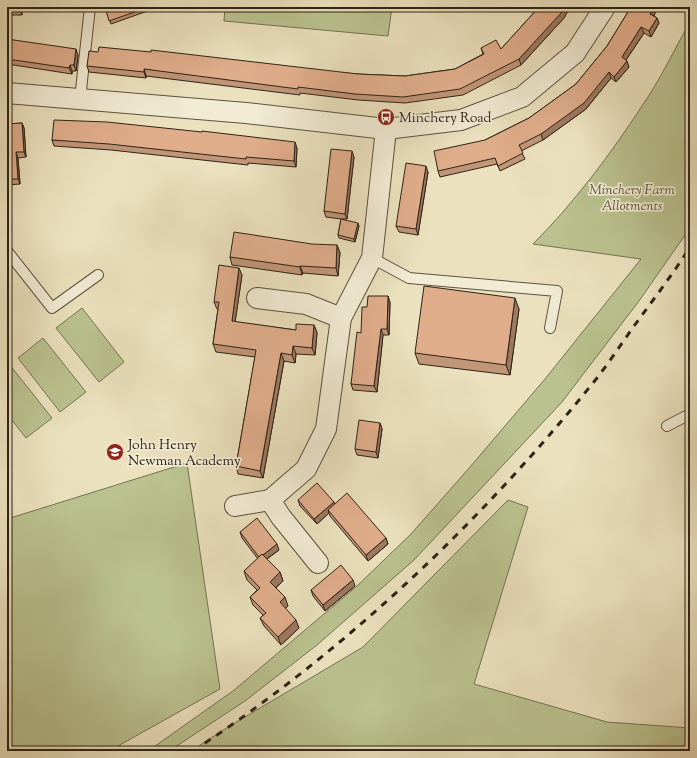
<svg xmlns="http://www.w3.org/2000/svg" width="697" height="758" font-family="'Sorts Mill Goudy',serif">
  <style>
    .green { fill: #bac28f; stroke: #747252 }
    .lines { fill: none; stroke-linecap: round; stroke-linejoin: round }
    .service-casing { stroke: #5c5240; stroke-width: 12 }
    .minor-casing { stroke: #5c5240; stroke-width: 22 }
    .service { stroke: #f2ecd5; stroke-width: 10 }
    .minor { stroke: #f2ecd5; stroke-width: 20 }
    .rail { stroke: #2d2316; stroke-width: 3; stroke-dasharray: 7 7; stroke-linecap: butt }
    .wall { fill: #c19578; stroke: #2d2316 }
    .shaded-wall { fill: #9d7961; stroke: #2d2316 }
    .building { fill: #e0ad8b; stroke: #2d2316 }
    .labels { text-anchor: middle; stroke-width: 3.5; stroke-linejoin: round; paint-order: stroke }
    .poi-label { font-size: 14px; fill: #2d2316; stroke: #f2ecd5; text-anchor: start }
    .park-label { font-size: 14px; font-style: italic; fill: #57533a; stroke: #f2ecd5 }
  </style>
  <rect width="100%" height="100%" fill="#ebe1be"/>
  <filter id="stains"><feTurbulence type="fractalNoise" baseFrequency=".005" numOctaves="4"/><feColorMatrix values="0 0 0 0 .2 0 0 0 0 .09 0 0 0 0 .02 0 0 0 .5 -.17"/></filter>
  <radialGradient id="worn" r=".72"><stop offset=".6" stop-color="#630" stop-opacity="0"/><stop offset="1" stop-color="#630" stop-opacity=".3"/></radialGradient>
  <path class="green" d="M225,7H392L388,36L224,21Z
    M690,22V228L639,301L562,402L414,560L317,645L245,701L169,751H148L233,691L357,586L411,534L470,467L545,379L641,259L533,244C574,203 610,155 642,106C660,80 674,50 690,22Z
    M82,308L124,362L99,382L56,328Z
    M43,338L86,392L60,412L18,358Z
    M9,364L52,418L26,438L7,414V366Z
    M187,463L220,689L109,751H7V519Z
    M508,500L528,507L474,684L607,722L690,728V751H191L228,727L363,647Z"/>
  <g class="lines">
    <g class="service-casing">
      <path id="service" d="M80,99L90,7
        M7,251L52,308L98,275
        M372,258L409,278L557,291L550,328
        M667,426L690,414"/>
    </g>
    <g class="minor-casing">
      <path id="minor" d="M7,93L246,113L386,129L461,120L522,97L575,53L605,7
        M257,298L306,304L341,318
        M270,500L281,517L318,563
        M235,506L270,500L306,469L326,429L341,318L372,258L386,129"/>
    </g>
    <use href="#service" class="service"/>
    <use href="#minor" class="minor"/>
    <path class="rail" d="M193,751C347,650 482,521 597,378C610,361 622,343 634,326C653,300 673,274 690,247"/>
  </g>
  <path class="wall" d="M7,7H21L22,15H7Z
    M105,7H156V8L111,24Z
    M539,7H570L564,18L521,65L463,95L405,103L358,100L300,93V95L146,76V78L89,72L87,66L98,52L358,74L405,76L455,69L483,54L481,48L501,49Z
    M631,7H658L654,15V16L657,18L659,23L651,37L644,33L626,60L629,67L616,82L611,78L586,109L543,140L521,151L525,159L500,171L497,164L440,177L438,171L485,140L529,118L576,84L607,46Z
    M7,39L78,55L76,71H72V74L7,64Z
    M22,123L24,128L26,157L18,158L20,184L7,185V124Z
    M52,140L297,148L296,167L248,163V165L111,150L54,146Z
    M354,157L347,219H342L359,226L355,242L339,238L338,235L341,219L326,217L324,211Z
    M428,172L418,235L399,232L396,226Z
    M337,245L340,253L338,276L303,273L302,275L232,265L230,257Z
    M242,275L235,322L296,330L314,325L317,333L315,355L296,354L295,363L284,361L263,478L238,474L236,466L255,357L216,352L213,344L218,309H217L214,302Z
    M390,302L389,335H383L377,392L353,390L351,384L367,307Z
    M519,309L510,375L419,364L415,353Z
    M380,423L382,429L378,458L357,455L355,449Z
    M298,500L334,502V504L386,538L388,544L368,561L330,516L329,513L317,524L300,506Z
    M240,532L279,550L267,559L280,572L283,581L276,588L288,606L285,608L299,628L281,645L264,626L260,618L263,615L253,605L250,597L257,590L247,580L244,571L258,559L242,538Z
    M355,586L325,611L313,596L311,590Z"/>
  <path class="shaded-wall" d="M19,7H21L22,15Z
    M565,7H570L564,18L521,65L519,59Z
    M653,7H658L654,15V16L650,14Z
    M657,18L659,23L651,37L649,31Z
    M641,27L644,33L624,63L622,57Z
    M76,49L78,55L76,71L74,65Z
    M627,61L629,67L616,82L614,77Z
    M70,65L72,71V74L69,68Z
    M144,69L146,76V78L144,72Z
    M609,72L611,78L586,109L543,140L541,134Z
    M22,123L24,128L26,157L24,152Z
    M295,142L297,148L296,167L294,161Z
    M352,151L354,157L347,219L345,214Z
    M16,152L18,158L20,184L18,179Z
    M426,166L428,172L418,235L416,229Z
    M358,223L359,226L355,242L354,239Z
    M337,245L340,253L338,276L336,268Z
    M300,266L303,273L302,275L300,267Z
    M239,268L242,275L234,329L232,321Z
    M388,296L390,302L389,335L387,329Z
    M515,298L519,309L510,375L506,365Z
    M314,325L317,333L315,355L312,348Z
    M381,329L383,335L377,392L374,386Z
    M293,346L296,354L295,363L292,355Z
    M281,353L284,361L263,478L260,471Z
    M380,423L382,429L378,458L376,452Z
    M334,502L336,508L328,510L329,513L317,524L314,519Z
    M386,538L388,544L368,561L366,555Z
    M277,544L279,550L261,563L259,558Z
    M280,572L283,581L273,590L270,582Z
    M353,580L355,586L325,611L323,605Z
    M285,597L288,606L283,611L280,602Z
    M296,620L299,628L281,645L278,637Z"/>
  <path class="building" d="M105,7H149L109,21Z
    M539,7H565L562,12L519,59L460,89L403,97L355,94L298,87V89L144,69V72L87,66L89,51L98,52L99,47L151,52V50L358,74L405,76L455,69L484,54L481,48L496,40L501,49Z
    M631,7H653L651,10H652L650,14L657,18L649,31L641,27L622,57L627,61L614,77L609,72L584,103L541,134L519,145L523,153L498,166L495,158L438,171L434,151L485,140L529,118L576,84L607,46Z
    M7,39L76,49L74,65H70L69,68L7,59Z
    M54,120L107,122L202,132V131L295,142L294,161L246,157V159L109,144L52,140Z
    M22,123L24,152H16L18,179H7V124Z
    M331,149L352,151L345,214L324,211Z
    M406,163L426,166L416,229L396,226Z
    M341,219L358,223L354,239L338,235Z
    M234,232L312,244L337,245L336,268L300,266V267L230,257Z
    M219,265L239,268L232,321L296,330V324L314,325L312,348L293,346L292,355L281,353L260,471L236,466L256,350L213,344L219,302H214Z
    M424,286L515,298L506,365L415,353Z
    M368,296H388L387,329H381L374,386L351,384L357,332L361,333L362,307H367Z
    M359,420L380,423L376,452L355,449Z
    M317,483L334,502L314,519L298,500Z
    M347,493L386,538L366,555L328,510Z
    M257,518L277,544L263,555L262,554L259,557L240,532Z
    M262,554L280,572L270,582L285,597L280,602L296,620L278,637L260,618L266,613L250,597L260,588L244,571Z
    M341,565L353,580L323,605L311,590Z"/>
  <defs>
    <g id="bus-disc" transform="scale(0.9)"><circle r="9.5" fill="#8f2418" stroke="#f2ecd5"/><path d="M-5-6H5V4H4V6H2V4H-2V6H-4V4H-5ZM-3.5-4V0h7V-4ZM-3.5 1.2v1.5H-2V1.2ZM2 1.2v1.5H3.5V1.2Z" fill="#fff"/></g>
    <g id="school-disc" transform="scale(0.9)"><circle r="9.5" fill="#8f2418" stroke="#f2ecd5"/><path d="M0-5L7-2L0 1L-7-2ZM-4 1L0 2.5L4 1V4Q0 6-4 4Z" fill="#fff"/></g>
  </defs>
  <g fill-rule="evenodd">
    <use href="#bus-disc" x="386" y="117"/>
    <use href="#school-disc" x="115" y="452"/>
  </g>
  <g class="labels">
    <g class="poi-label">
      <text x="399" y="122">Minchery Road</text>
      <text x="128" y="449">John Henry<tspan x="128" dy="16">Newman Academy</tspan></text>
    </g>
    <g class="park-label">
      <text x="632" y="194">Minchery Farm<tspan x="632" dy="16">Allotments</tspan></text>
    </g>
  </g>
  <rect width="697" height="758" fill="none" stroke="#ebe1be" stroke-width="24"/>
  <rect x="8" y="8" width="681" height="742" fill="none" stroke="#2d2316" stroke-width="2"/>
  <rect x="12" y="12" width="673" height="734" fill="none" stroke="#2d2316"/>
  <rect width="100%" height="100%" filter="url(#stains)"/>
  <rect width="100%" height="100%" fill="url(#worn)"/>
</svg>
